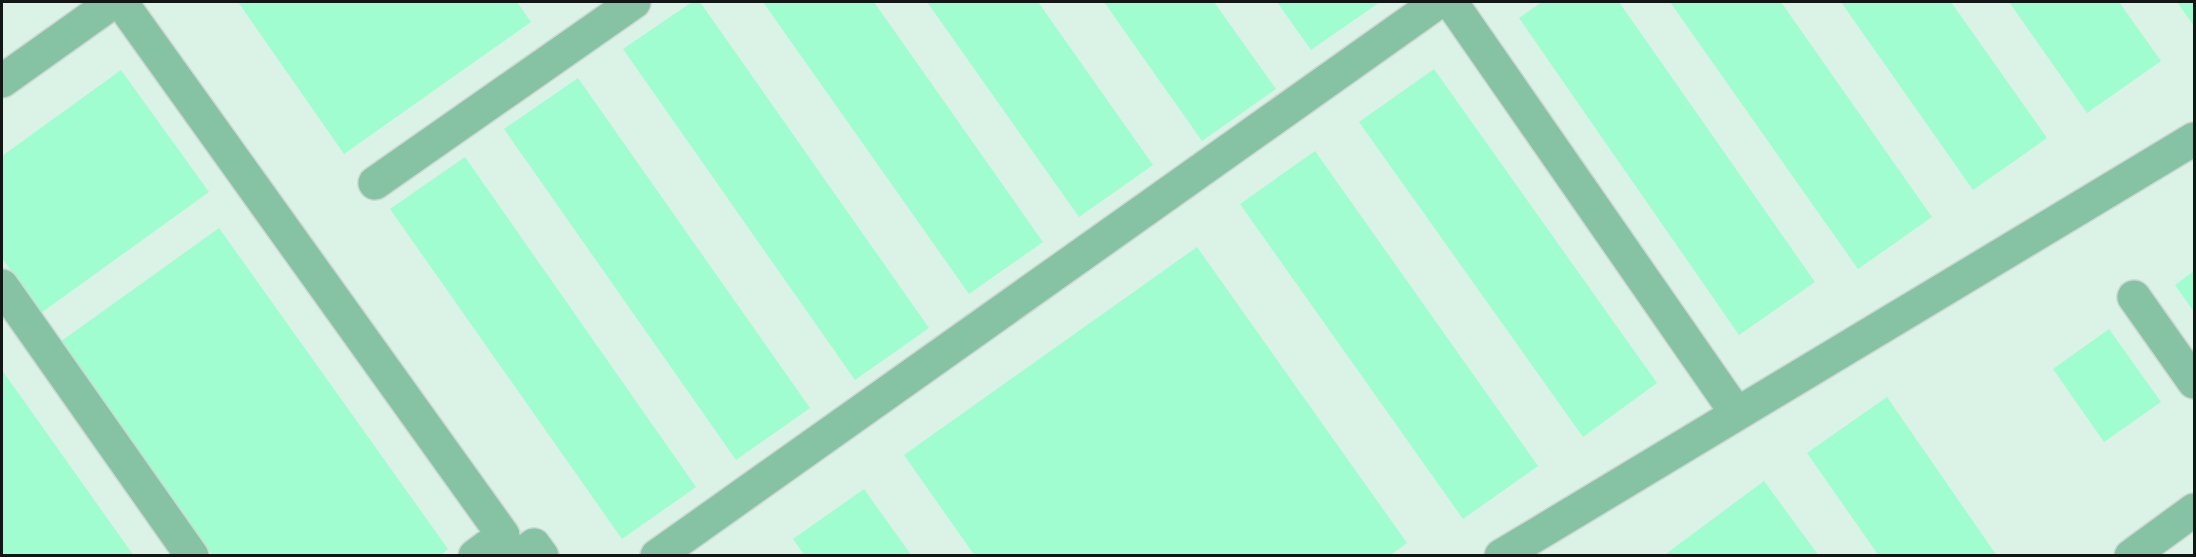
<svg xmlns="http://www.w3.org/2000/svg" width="2196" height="557" font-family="Karla,sans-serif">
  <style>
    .built { fill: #dbf2e6 }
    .building { fill: #a0fdcf }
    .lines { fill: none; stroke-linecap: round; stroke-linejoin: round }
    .minor-casing { stroke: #ccd9d2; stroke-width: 36 }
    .minor { stroke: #86c2a4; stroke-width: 33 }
  </style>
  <rect width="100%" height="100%" fill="#effef6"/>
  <path class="built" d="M2,2H2194V555H2Z"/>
  <path class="building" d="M238,2H517L531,22L344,154Z
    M692,2H700L929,328L855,380L623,49Z
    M763,2H874L1043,242L969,294Z
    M927,2H1038L1153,165L1079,217Z
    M1104,2H1214L1276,89L1202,141Z
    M1277,2H1380L1311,50Z
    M1542,2H1619L1815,282L1739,335L1519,18Z
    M1670,2H1781L1932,217L1858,269Z
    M1841,2H1951L2047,138L1973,190Z
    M2009,2H2119L2161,61L2087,113Z
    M2177,2H2194V26Z
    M1434,69L1657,383L1583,437L1359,122Z
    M121,70L209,192L41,313L2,258V156Z
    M578,78L810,408L736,460L504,129Z
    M1315,151L1538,466L1463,519L1240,204Z
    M465,157L696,487L622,539L390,209Z
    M219,228L448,549L440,556H213L60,342Z
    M1197,247L1407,543L1389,556H975L904,455Z
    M2194,271V312L2175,285Z
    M2109,329L2161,402L2104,442L2053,369Z
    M2,370L134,556H2Z
    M1887,397L1997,556H1879L1807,453Z
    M1764,481L1819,556H1663Z
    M864,489L912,556H805L793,539Z"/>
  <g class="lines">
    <g class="minor-casing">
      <path id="minor" d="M121,2L503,535L475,556
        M1451,2L1737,414
        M2,81L113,2
        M375,183L634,2
        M2,286L192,556
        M2134,297L2194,382
        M520,556L534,545L542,556
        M657,556L1438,2
        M1501,556L2194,139
        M2131,556L2194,510"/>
    </g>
    <use href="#minor" class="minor"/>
  </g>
  <rect width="2196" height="557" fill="none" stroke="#121715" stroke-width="6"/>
</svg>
